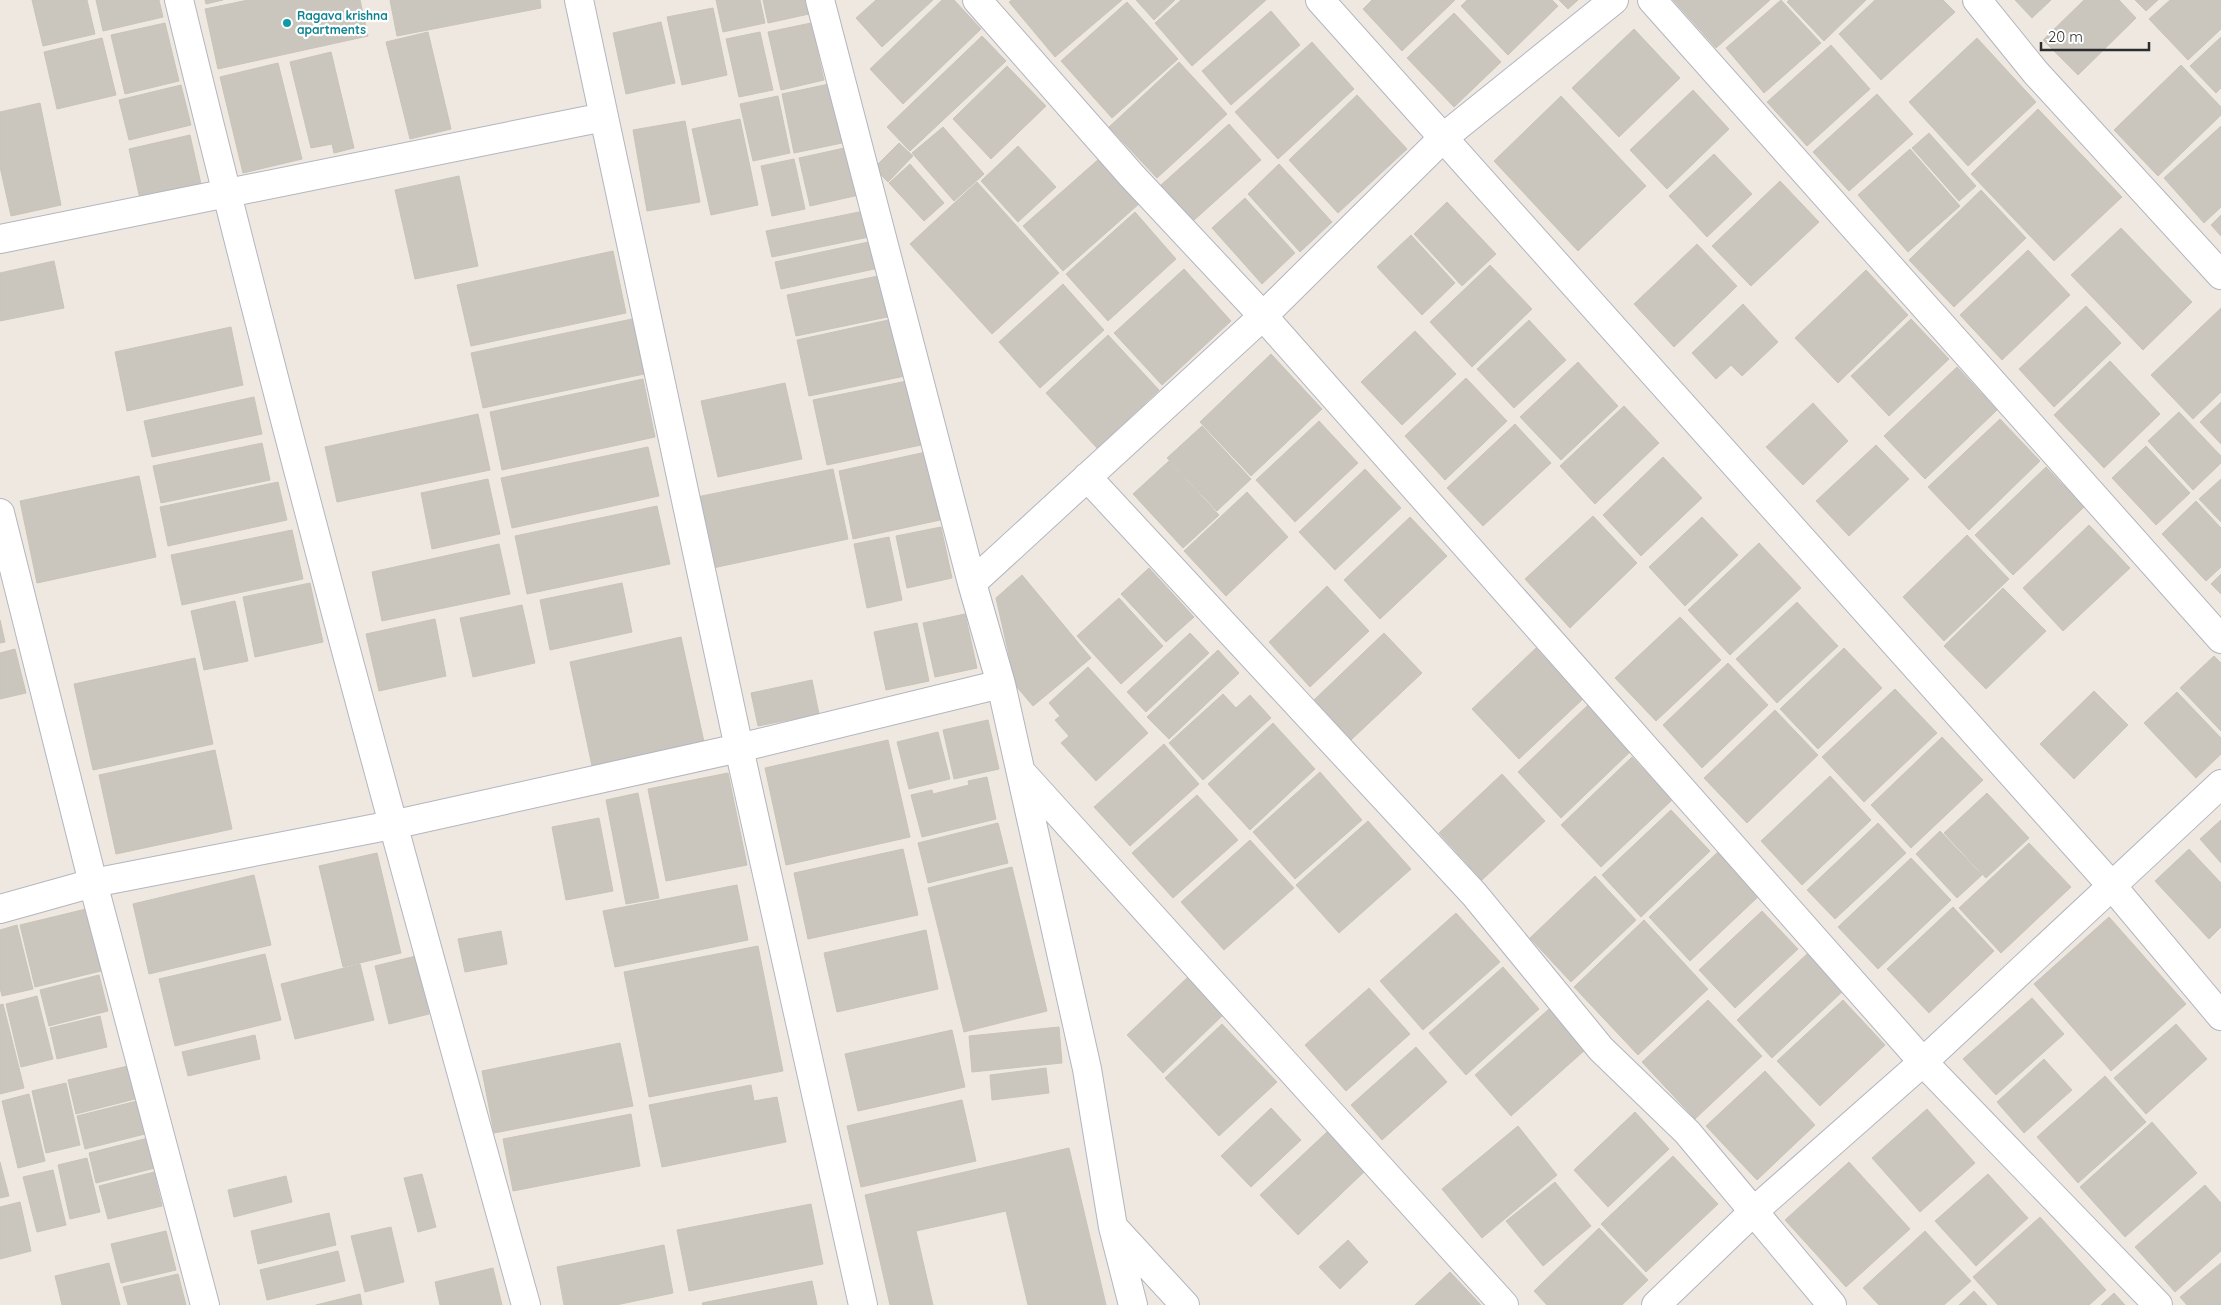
<svg xmlns="http://www.w3.org/2000/svg" width="2221" height="1305" font-family="Quicksand,sans-serif">
  <style>
    .building { fill: #cac6be; stroke: #c9c4b9 }
    .lines { fill: none; stroke-linecap: round; stroke-linejoin: round }
    .street-casing { stroke: #b3b5c0; stroke-width: 30 }
    .street { stroke: #fff; stroke-width: 28 }
    .culture-dot { fill: #0f9aa8; stroke: #fff; stroke-width: 2 }
    .labels { text-anchor: middle; stroke-width: 4.5; stroke-linejoin: round; paint-order: stroke }
    .culture-label { font-size: 12px; font-weight: bold; fill: #0d838f; stroke: #fff; text-anchor: start }
  </style>
  <rect width="100%" height="100%" fill="#eee8e0"/>
  <path class="building" d="M32,0H87L95,34L43,46Z
    M96,0H159L163,17L103,31Z
    M205,0H223L206,4Z
    M248,0H360L368,36L218,69L205,9Z
    M390,0H540L541,8L397,36Z
    M716,0H760L765,23L723,32Z
    M763,0H806L809,14L768,23Z
    M876,0H933L882,47L856,18Z
    M942,0H954L981,29L903,104L870,69Z
    M1012,0H1122L1055,57L1009,2Z
    M1136,0H1175L1154,20Z
    M1181,0H1266L1192,66L1155,23Z
    M1372,0H1455L1402,51L1363,9Z
    M1467,0H1552L1558,6L1508,55L1461,6Z
    M1559,0H1578L1568,9Z
    M1673,0H1770L1716,48Z
    M1781,0L1821,43L1764,93L1726,48Z
    M1789,0H1866L1824,41L1787,2Z
    M1875,0H1943L1955,12L1881,80L1839,34Z
    M2015,0H2051L2032,18Z
    M2084,0H2119L2136,18L2078,75L2043,40Z
    M2135,0H2158L2146,11Z
    M2170,0H2221V29L2188,60L2149,19Z
    M1127,2L1178,59L1112,118L1061,61Z
    M713,8L727,75L682,85L667,17Z
    M1271,11L1300,45L1231,105L1202,71Z
    M1454,13L1501,62L1454,107L1407,58Z
    M661,22L675,83L626,94L613,33Z
    M165,23L179,81L125,94L111,35Z
    M811,23L824,80L781,90L768,32Z
    M1634,29L1680,78L1619,137L1572,88Z
    M428,32L451,129L410,139L386,42Z
    M760,32L773,90L739,97L726,39Z
    M982,36L1006,61L910,151L887,127Z
    M2221,37V88L2216,93L2190,66Z
    M102,38L116,95L57,109L44,52Z
    M1977,38L2036,102L1968,166L1909,102Z
    M1312,42L1354,89L1278,159L1235,112Z
    M1831,45L1870,89L1807,146L1767,102Z
    M331,52L354,148L334,153L332,144L311,148L290,62Z
    M1179,62L1227,114L1157,178L1109,127Z
    M278,63L302,159L243,173L220,77Z
    M2181,65L2221,107V115L2158,176L2114,130Z
    M1007,66L1046,106L991,159L953,119Z
    M829,84L842,143L794,153L782,94Z
    M181,85L191,125L129,140L119,100Z
    M1693,90L1729,129L1667,189L1630,150Z
    M1877,94L1913,134L1849,191L1813,152Z
    M1357,95L1407,149L1338,213L1289,160Z
    M778,96L790,153L753,161L740,104Z
    M1561,96L1646,186L1578,251L1494,161Z
    M40,103L61,205L11,216L0,167V112Z
    M2038,109L2122,197L2054,261L1971,174Z
    M740,119L758,205L711,215L692,129Z
    M685,121L700,202L647,211L633,130Z
    M1229,124L1261,160L1193,221L1161,185Z
    M2221,126V207L2204,223L2164,178Z
    M943,127L984,174L954,201L912,153Z
    M1929,133L1976,186L1959,201L1912,148Z
    M190,135L201,184L140,199L129,149Z
    M899,143L913,156L888,182L874,168Z
    M1018,146L1056,187L1018,222L981,181Z
    M849,147L859,195L810,206L799,158Z
    M1910,149L1960,206L1908,252L1858,195Z
    M1714,154L1752,194L1707,237L1669,196Z
    M1100,158L1140,203L1063,271L1023,226Z
    M794,159L805,209L772,216L761,166Z
    M910,164L944,203L924,221L889,183Z
    M1279,164L1332,222L1300,252L1248,194Z
    M459,176L478,266L415,279L395,190Z
    M1780,181L1819,222L1751,286L1712,246Z
    M977,182L1059,273L992,334L910,244Z
    M1981,190L2026,238L1954,307L1909,260Z
    M1245,198L1295,253L1262,284L1212,228Z
    M1447,202L1496,254L1462,286L1414,234Z
    M864,211L869,237L772,257L766,231Z
    M1135,212L1176,259L1108,321L1066,274Z
    M2221,215V236L2211,225Z
    M2121,228L2192,302L2143,350L2071,275Z
    M1411,235L1455,283L1422,315L1377,267Z
    M873,241L879,268L781,289L775,262Z
    M1697,244L1737,286L1674,347L1634,304Z
    M2028,250L2070,295L2002,360L1960,315Z
    M613,251L626,313L471,346L457,285Z
    M54,261L64,308L0,321V273Z
    M1490,265L1532,309L1472,367L1430,322Z
    M1184,269L1231,321L1162,385L1114,333Z
    M1866,270L1908,315L1838,383L1795,338Z
    M883,275L892,316L796,336L787,295Z
    M1063,284L1104,330L1040,388L999,342Z
    M1743,304L1778,342L1742,376L1731,365L1716,379L1692,353Z
    M2086,306L2121,343L2054,407L2019,369Z
    M2221,308V392L2193,419L2151,375Z
    M632,319L644,374L483,408L471,353Z
    M893,319L905,376L809,396L797,340Z
    M1911,319L1949,359L1889,416L1851,376Z
    M1529,320L1566,360L1514,408L1477,369Z
    M231,327L243,385L127,411L115,352Z
    M1415,331L1456,374L1402,425L1361,382Z
    M1108,335L1159,390L1097,448L1046,393Z
    M1271,354L1322,409L1251,476L1200,422Z
    M2110,361L2160,414L2104,468L2054,415Z
    M1578,362L1618,406L1561,460L1520,417Z
    M1957,367L1997,410L1925,479L1884,436Z
    M1466,378L1507,421L1445,480L1405,436Z
    M643,379L655,437L502,470L490,412Z
    M907,381L921,445L827,465L813,400Z
    M785,383L802,459L718,477L701,401Z
    M254,397L262,434L152,457L144,421Z
    M2221,402V444L2200,422Z
    M1813,403L1848,441L1803,485L1766,447Z
    M1624,406L1659,443L1595,504L1560,466Z
    M2179,412L2221,456V463L2193,490L2148,441Z
    M478,414L490,470L337,502L325,447Z
    M2000,419L2040,461L1969,530L1928,487Z
    M1319,421L1358,463L1295,522L1256,480Z
    M1515,424L1551,463L1483,526L1447,488Z
    M1202,426L1251,479L1217,511L1167,458Z
    M262,443L270,480L161,503L153,466Z
    M1876,445L1909,479L1849,536L1816,501Z
    M2146,446L2190,493L2156,525L2112,478Z
    M648,447L659,496L512,528L501,478Z
    M926,452L940,520L853,539L839,471Z
    M1663,457L1702,498L1641,556L1603,515Z
    M1169,461L1219,515L1183,548L1133,494Z
    M2046,467L2084,507L2013,575L1975,535Z
    M833,469L848,539L713,568L697,497Z
    M1365,469L1401,508L1335,570L1299,532Z
    M139,476L156,557L37,583L20,501Z
    M488,479L500,534L432,549L421,493Z
    M2221,479V522L2199,499Z
    M278,482L287,520L168,546L160,507Z
    M1247,492L1288,537L1226,596L1184,551Z
    M2196,501L2221,528V567L2206,581L2162,534Z
    M657,506L670,564L527,594L515,536Z
    M1593,516L1637,563L1570,628L1525,579Z
    M1410,517L1447,556L1380,619L1344,580Z
    M1702,517L1738,555L1685,606L1649,567Z
    M2089,525L2130,568L2063,631L2023,588Z
    M941,527L952,578L907,588L896,536Z
    M292,530L303,579L182,605L171,555Z
    M1967,535L2009,579L1944,641L1903,597Z
    M889,537L902,600L867,608L854,544Z
    M1759,543L1801,588L1730,655L1688,610Z
    M499,544L510,594L382,621L372,572Z
    M1149,568L1194,617L1166,642L1121,594Z
    M2221,574V594L2211,584Z
    M1022,575L1091,658L1033,706L1016,686L996,598Z
    M310,583L323,642L255,657L243,597Z
    M622,583L632,632L550,650L540,600Z
    M1327,586L1369,631L1310,687L1269,642Z
    M2003,588L2046,631L1986,689L1944,646Z
    M1119,598L1163,646L1121,684L1077,636Z
    M235,601L248,661L204,670L191,611Z
    M1797,602L1838,646L1777,703L1736,659Z
    M522,605L535,663L473,677L460,618Z
    M965,614L977,668L935,677L923,623Z
    M1680,617L1721,660L1656,721L1615,678Z
    M435,619L446,676L379,691L366,634Z
    M0,620L5,642L0,643Z
    M917,623L929,681L886,690L874,632Z
    M1190,633L1209,653L1146,712L1127,692Z
    M1384,633L1422,673L1351,740L1314,700Z
    M681,637L704,742L592,766L570,662Z
    M1536,648L1583,699L1519,759L1472,709Z
    M1844,648L1882,688L1818,749L1780,709Z
    M15,649L26,693L0,699V653Z
    M1218,650L1239,673L1169,739L1147,717Z
    M2214,656L2221,663V731L2180,688Z
    M195,658L213,744L93,770L74,684Z
    M1728,663L1768,705L1702,768L1663,725Z
    M1088,667L1148,733L1096,781L1061,743L1069,736L1055,720L1060,716L1049,703Z
    M812,680L819,714L758,726L751,693Z
    M1895,689L1937,733L1864,802L1822,757Z
    M2094,691L2128,725L2074,779L2040,744Z
    M2177,692L2221,738V754L2196,778L2144,723Z
    M1223,694L1236,708L1250,695L1271,718L1203,780L1169,743Z
    M1588,705L1631,751L1561,818L1518,772Z
    M1775,710L1818,755L1747,823L1704,778Z
    M988,720L999,769L954,779L943,730Z
    M1273,723L1315,769L1250,830L1208,784Z
    M938,732L950,779L909,789L897,742Z
    M1942,737L1983,780L1911,848L1871,805Z
    M888,740L910,837L786,865L765,768Z
    M1164,744L1199,784L1130,846L1094,807Z
    M215,750L232,829L116,854L99,775Z
    M1632,757L1672,800L1601,867L1561,825Z
    M1320,772L1362,820L1295,879L1253,832Z
    M728,773L747,865L666,881L648,789Z
    M1502,774L1545,821L1482,880L1439,833Z
    M1830,776L1871,820L1802,885L1761,841Z
    M987,777L996,819L922,837L911,795L932,790L933,794L969,785L968,781Z
    M638,793L659,898L626,904L606,800Z
    M1987,793L2029,838L1986,878L1944,833Z
    M1197,795L1238,840L1173,898L1132,853Z
    M1671,810L1710,851L1641,917L1602,875Z
    M599,818L613,891L566,900L552,827Z
    M2221,820V863L2200,839Z
    M1368,821L1411,869L1339,933L1296,885Z
    M998,823L1008,863L928,883L918,843Z
    M1878,823L1906,853L1835,919L1807,890Z
    M1940,831L1982,875L1957,898L1916,854Z
    M1250,840L1294,888L1224,950L1181,902Z
    M2029,843L2071,887L2001,953L1959,908Z
    M903,849L918,915L808,939L794,873Z
    M2189,849L2221,883V927L2209,939L2155,881Z
    M1719,851L1760,895L1690,961L1649,917Z
    M377,853L401,953L343,967L319,866Z
    M1911,858L1951,900L1878,969L1838,927Z
    M1012,867L1047,1011L964,1032L928,888Z
    M254,875L271,945L149,974L133,904Z
    M1595,876L1636,920L1571,982L1530,938Z
    M737,885L748,940L615,967L603,911Z
    M1953,907L1994,951L1929,1013L1887,969Z
    M86,909L101,971L35,987L20,925Z
    M1762,911L1798,949L1735,1008L1699,970Z
    M1456,913L1500,962L1423,1030L1380,981Z
    M2109,917L2186,1004L2111,1071L2034,984Z
    M1644,920L1708,989L1638,1055L1574,987Z
    M17,925L33,989L2,996L0,988V930Z
    M926,930L938,989L837,1012L824,953Z
    M501,931L507,964L465,972L458,939Z
    M758,946L783,1071L649,1097L624,972Z
    M1808,953L1843,991L1772,1058L1737,1020Z
    M265,954L281,1020L175,1046L159,979Z
    M416,956L429,1014L389,1024L375,966Z
    M360,964L374,1020L295,1039L281,984Z
    M1503,967L1539,1009L1466,1075L1429,1033Z
    M99,975L108,1011L49,1026L40,990Z
    M1189,976L1224,1014L1163,1073L1127,1035Z
    M1369,988L1410,1034L1346,1091L1305,1045Z
    M37,996L53,1059L21,1067L6,1004Z
    M2032,998L2064,1034L1996,1095L1963,1059Z
    M1708,1000L1762,1056L1695,1119L1642,1062Z
    M1843,1000L1885,1045L1820,1106L1777,1061Z
    M3,1004L24,1088L0,1094V1005Z
    M1549,1009L1585,1050L1511,1116L1475,1075Z
    M100,1016L107,1047L57,1059L50,1028Z
    M1222,1024L1277,1082L1219,1136L1165,1078Z
    M2176,1024L2207,1059L2146,1114L2114,1078Z
    M1059,1027L1062,1063L972,1072L969,1036Z
    M952,1030L965,1087L858,1111L845,1054Z
    M255,1035L260,1059L188,1076L182,1052Z
    M620,1043L633,1106L494,1133L482,1071Z
    M1416,1047L1447,1082L1382,1140L1351,1105Z
    M2044,1059L2072,1090L2024,1133L1997,1102Z
    M128,1066L135,1099L76,1114L68,1080Z
    M1046,1068L1049,1093L992,1100L990,1075Z
    M1765,1071L1815,1125L1757,1180L1706,1126Z
    M2105,1076L2146,1122L2078,1183L2037,1137Z
    M66,1083L80,1145L46,1153L32,1091Z
    M751,1085L754,1101L777,1097L786,1142L662,1167L649,1105Z
    M29,1094L45,1161L18,1168L2,1101Z
    M962,1100L976,1161L861,1187L847,1126Z
    M137,1101L145,1134L85,1149L77,1116Z
    M1271,1108L1301,1140L1251,1187L1221,1156Z
    M1927,1109L1975,1163L1920,1212L1872,1158Z
    M1635,1112L1669,1149L1608,1207L1574,1170Z
    M631,1114L640,1166L513,1191L503,1139Z
    M2152,1122L2197,1173L2125,1237L2080,1187Z
    M1518,1126L1557,1175L1482,1238L1442,1189Z
    M1328,1131L1365,1171L1298,1235L1260,1195Z
    M148,1138L155,1168L96,1183L89,1153Z
    M1069,1148L1106,1305H1028L1006,1211L916,1231L933,1305H890L865,1195Z
    M1673,1156L1718,1204L1646,1272L1601,1224Z
    M87,1158L100,1212L70,1219L58,1165Z
    M0,1162L9,1196L0,1198Z
    M1849,1162L1910,1229L1846,1287L1785,1220Z
    M53,1170L66,1225L37,1232L23,1177Z
    M154,1172L162,1206L108,1219L99,1186Z
    M422,1174L436,1227L418,1232L404,1178Z
    M1988,1174L2028,1218L1976,1266L1935,1221Z
    M286,1176L292,1202L234,1217L228,1190Z
    M1555,1182L1591,1226L1543,1266L1506,1221Z
    M2205,1185L2221,1203V1251L2175,1292L2135,1247Z
    M20,1202L31,1251L0,1259V1207Z
    M811,1204L823,1264L689,1291L677,1230Z
    M329,1213L336,1245L258,1264L251,1231Z
    M2040,1217L2106,1290L2089,1305H1998L1973,1277Z
    M391,1227L404,1282L365,1292L351,1236Z
    M1599,1228L1648,1280L1622,1305H1547L1534,1291Z
    M166,1231L176,1270L121,1283L111,1244Z
    M1925,1231L1971,1281L1944,1305H1879L1863,1288Z
    M1348,1240L1368,1262L1340,1289L1319,1267Z
    M664,1245L673,1293L616,1305H564L557,1267Z
    M338,1251L345,1281L267,1300L260,1270Z
    M109,1263L120,1305H62L55,1276Z
    M2221,1263V1305H2187L2180,1297Z
    M493,1268L502,1305H440L435,1282Z
    M1450,1272L1481,1305H1415Z
    M178,1274L186,1305H128L123,1287Z
    M812,1281L817,1305H703L702,1303Z
    M1974,1291L1987,1305H1959Z
    M2114,1293L2125,1305H2101Z
    M360,1294L362,1305H316Z"/>
  <g class="lines">
    <g class="street-casing">
      <path id="street" d="M179,0C285,437 405,871 526,1305
        M579,0L739,748L863,1305
        M820,0L972,583L1001,684L1087,1069L1113,1227L1133,1305
        M977,0L1132,176L1263,316L1923,1062L2158,1305
        M1320,0L2112,886L2221,1016
        M1652,0L2221,639
        M1977,0L2036,73L2221,275
        M0,239L604,117
        M1087,477L1474,894L1601,1049L1687,1132L1832,1305
        M0,513L93,883L205,1305
        M972,583L1263,316L1444,137L1614,0
        M1022,773L1504,1305
        M0,909L93,883L392,825L739,748L1001,684
        M1116,1230L1185,1305
        M1656,1305L1754,1211L1923,1062L2221,784"/>
    </g>
    <use href="#street" class="street"/>
  </g>
  <circle class="culture-dot" cx="287" cy="23" r="5"/>
  <g class="labels">
    <g class="culture-label">
      <text x="297" y="20">Ragava krishna<tspan x="297" dy="14">apartments</tspan></text>
    </g>
  </g>
  <path d="M2041 42v8h108v-8" fill="none" stroke="#2d2d2d" stroke-width="2.5"/>
  <text x="2048" y="42" font-size="15" fill="#2d2d2d" stroke="#ffffff" stroke-width="4" paint-order="stroke">20 m</text>
</svg>
